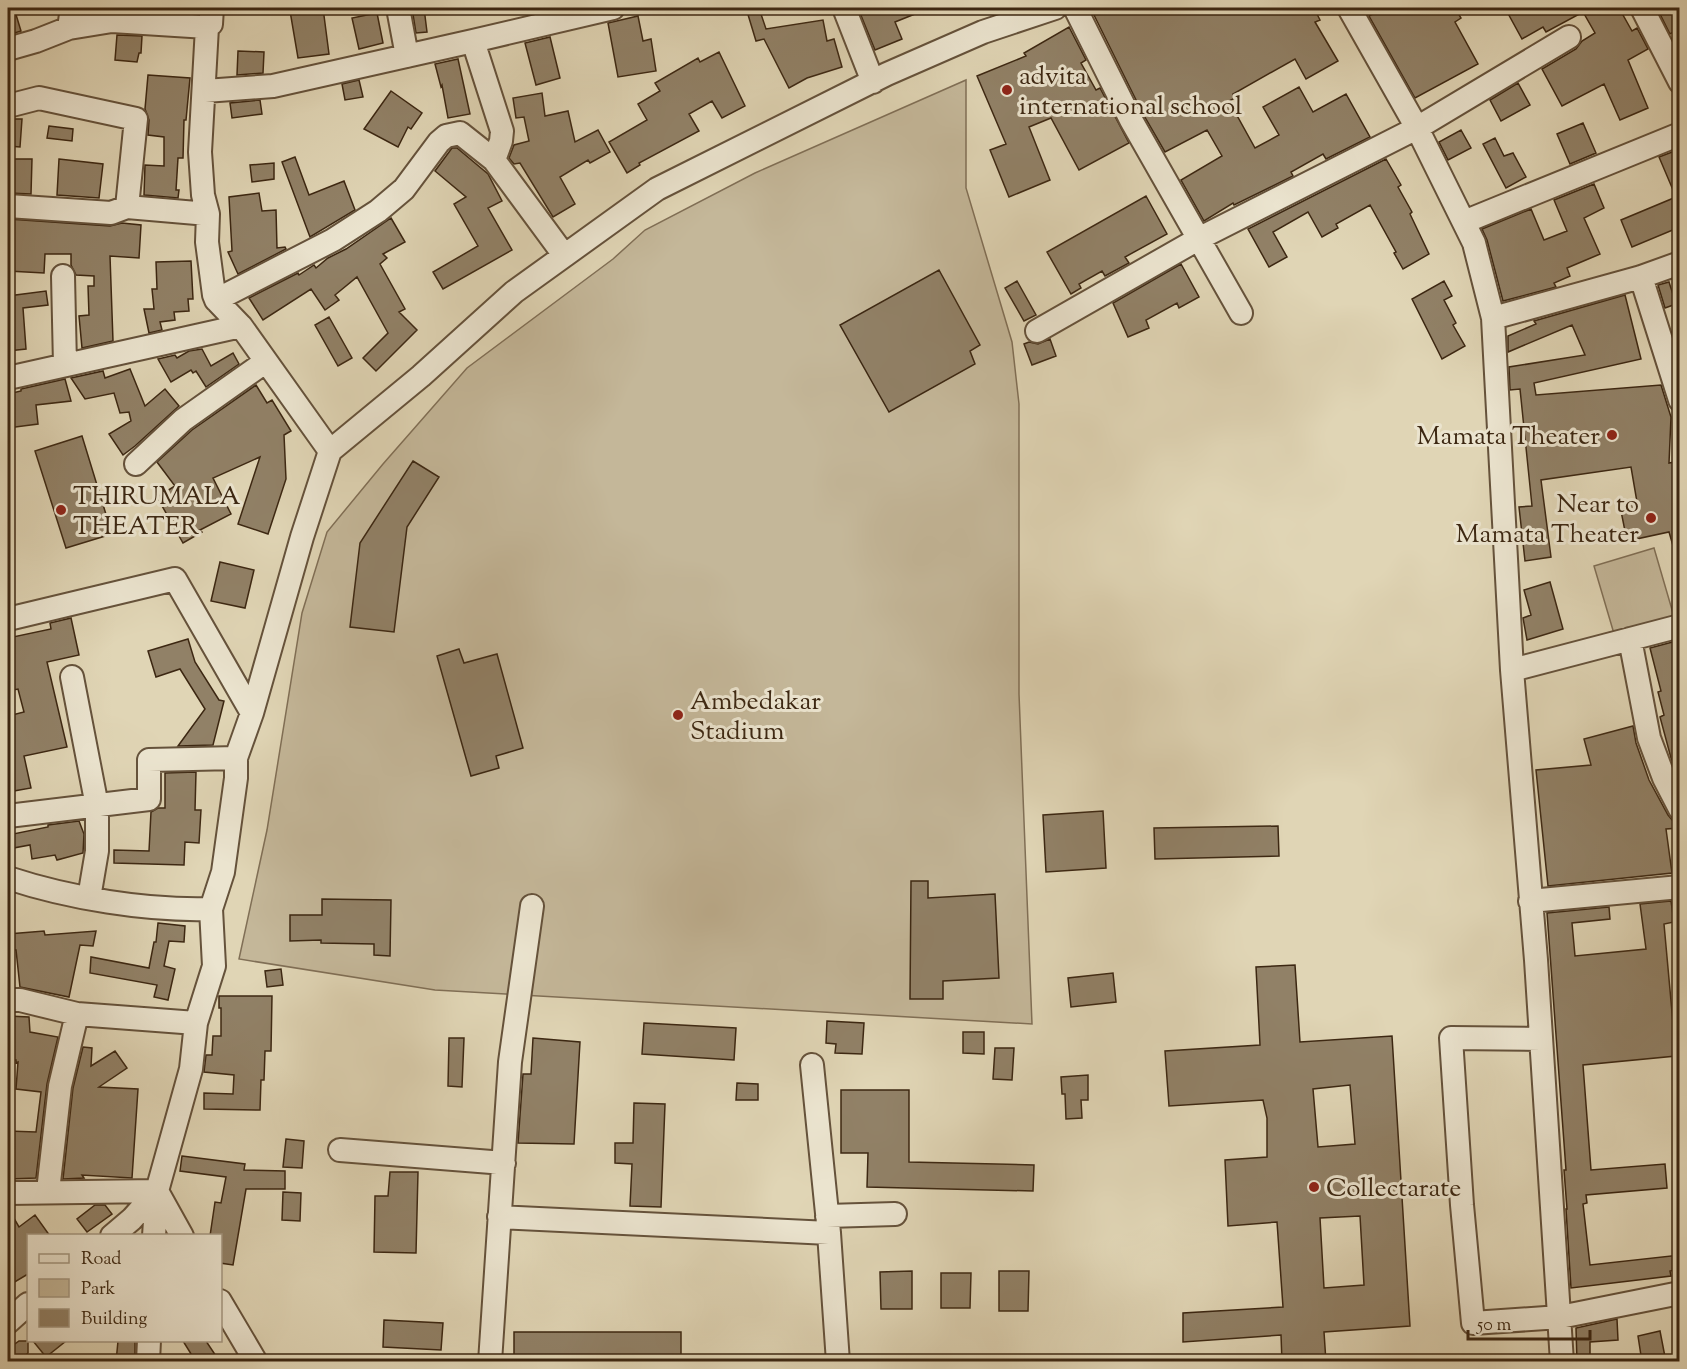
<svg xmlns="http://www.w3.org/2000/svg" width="1687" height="1369" font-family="'Sorts Mill Goudy',serif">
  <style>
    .green { fill: #c4b799; stroke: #806f56; stroke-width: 1.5 }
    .building { fill: #918167; stroke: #3c2712; stroke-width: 1.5; fill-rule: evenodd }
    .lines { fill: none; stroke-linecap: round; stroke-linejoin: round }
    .minor-casing { stroke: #65523b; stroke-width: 26 }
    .minor { stroke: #ebe4cf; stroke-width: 22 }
    .poi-dot { fill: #8f2418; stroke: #ebe4cf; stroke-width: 2 }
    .labels { text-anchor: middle; stroke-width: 6; stroke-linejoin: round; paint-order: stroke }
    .poi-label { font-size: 26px; fill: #3c2712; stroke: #ebe4cf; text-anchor: start }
  </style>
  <rect width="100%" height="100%" fill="#e0d5b5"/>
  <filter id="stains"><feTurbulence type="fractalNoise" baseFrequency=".00333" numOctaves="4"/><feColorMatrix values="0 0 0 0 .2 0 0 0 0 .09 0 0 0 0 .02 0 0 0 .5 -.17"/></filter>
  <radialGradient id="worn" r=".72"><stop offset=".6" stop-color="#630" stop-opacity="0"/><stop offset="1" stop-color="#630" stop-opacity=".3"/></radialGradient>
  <path class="green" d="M966,80V188L1012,342L1019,404V694L1032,1024L435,990L239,959L267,830L302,613L327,532L383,464L467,368L613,259L645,230L755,173Z
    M1654,548L1675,620L1615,637L1594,566Z"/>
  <path class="building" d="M8,8H14L21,31L8,35Z
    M323,8L329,54L298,58L290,11Z
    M412,8H424L427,32L416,33Z
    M746,8H759L766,29L823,20L827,41L834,39L842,67L807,78L789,88L764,39L756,41Z
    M858,8H930L895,22L902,39L875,50Z
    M1099,8H1314L1320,20L1315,22L1338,61L1306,79L1295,59L1233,94L1235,98L1229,101L1255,148L1279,135L1263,107L1299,87L1313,112L1346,94L1370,137L1326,159L1323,154L1291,172L1293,176L1234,205L1233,203L1204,221L1181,180L1222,156L1207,130L1165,152L1143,114L1092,11Z
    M1384,8H1455L1461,18L1455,22L1478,64L1415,98L1369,16Z
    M1505,8H1619L1632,31L1637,28L1648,49L1628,60L1648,108L1620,120L1604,84L1562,106L1542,69L1576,49L1582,41L1595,33L1583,12L1546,32L1543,27L1522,39Z
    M1672,8H1680V28L1670,34L1660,14Z
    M377,13L383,43L359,49L352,18Z
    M638,16L643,41L651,39L656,71L618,77L608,23Z
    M1069,27L1086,60L1081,63L1096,90L1100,88L1129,143L1079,170L1051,118L1029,127L1050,180L1009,197L990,150L1006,144L977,76L1026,56L1024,53Z
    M117,35L142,36L141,53H139L137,62L115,60Z
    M550,37L560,78L536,85L525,43Z
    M238,51L264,52L263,73L237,75Z
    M719,52L745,106L722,118L712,101L689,114L699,131L639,163L640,165L627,173L609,142L647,120L638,104L660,91L655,83L698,58L700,62Z
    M458,59L470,114L448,118L442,85L441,87L435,64Z
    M148,75L190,78L186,120H184L183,158H178L176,190H179L178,198L144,195L145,165L164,166V137L148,135L149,120L145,109Z
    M359,80L363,97L345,100L342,84Z
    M1518,83L1530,105L1501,121L1490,100Z
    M391,91L422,113L411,129L408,127L398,147L364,129Z
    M542,93L545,116L568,111L575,142L598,130L610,152L590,163L588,160L560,177L575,204L553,217L520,163L514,164L509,158L514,145L529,141L524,117L516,118L513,98Z
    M260,100L262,114L232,118L230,103Z
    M8,119H22L20,147L8,146Z
    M1583,123L1596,153L1570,164L1557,134Z
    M49,126L73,129L72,141L47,138Z
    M1461,130L1471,148L1448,160L1439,142Z
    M1495,138L1504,156L1513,153L1526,177L1506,188L1483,144Z
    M452,148H457L488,174L502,201L488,208L512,250L443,289L433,272L478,246L454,204L466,197L435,171Z
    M1680,149V227L1632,247L1621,220L1676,197L1659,157Z
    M295,157L309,195L344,181L355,210L310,237L282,162Z
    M9,159H32L31,194L9,193Z
    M59,159L103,164L99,198L57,195Z
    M1386,159L1401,185L1398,187L1412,212L1410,214L1429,254L1403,269L1394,253L1396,252L1370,205L1336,224L1338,228L1322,237L1308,212L1273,232L1287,257L1269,267L1248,229Z
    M274,163V179L252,182L250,165Z
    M1594,184L1604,208L1584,218L1600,254L1567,268L1570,276L1554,283L1556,287L1503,301L1487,240L1482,229L1531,209L1544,240L1567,231L1554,200Z
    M259,193L262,211L276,210L277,248L285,247L286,249L238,274L228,252L232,251L229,197Z
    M1146,196L1167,234L1125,257L1129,263L1105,276L1102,271L1079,284L1081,288L1071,294L1047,252Z
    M391,218L405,242L383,254L387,258L380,264L405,309L399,312L417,330L376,371L363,358L388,333L357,277L335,295L339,300L325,310L311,289L263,320L249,298L298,273L299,275L314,265L316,268L328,258L346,249Z
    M8,219L110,226L122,223L141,225L139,258L110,256L113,341L82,348L79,316L89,315L88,286H94V276L76,275L71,265V254H45L44,273L8,271Z
    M191,261L193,299H188L189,311L174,312L175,320L160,322L162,330L149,333L144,309H154L152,289H157L156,262Z
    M1181,264L1199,297L1179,308L1177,303L1146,320L1149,328L1128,337L1113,303Z
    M939,270L980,345L970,351L975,364L889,412L840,325Z
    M1017,281L1036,315L1024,321L1005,288Z
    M1444,281L1452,296L1444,300L1456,323L1453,325L1465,346L1442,359L1412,299Z
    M1669,282L1676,304L1665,308L1658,285Z
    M46,291L48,305L23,308L26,349L8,351V296Z
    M1625,295L1641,359L1534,383L1536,395L1661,385L1671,417L1669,463L1680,461V555L1676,556L1669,532L1627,541L1620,506L1637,502L1631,467L1541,480L1551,557L1525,561L1519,507L1532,506L1520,389L1510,390L1509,367L1585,355L1572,325L1508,352V336L1536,324L1534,321Z
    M329,317L352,358L338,366L315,325Z
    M1050,339L1056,356L1032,365L1024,344L1029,342L1038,344Z
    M202,349L211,366L233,353L239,364L206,387L196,371L193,373L191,370L171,382L158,359L175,355L177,358L189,351Z
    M130,369L145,406L165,389L179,406L135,446L123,455L109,434L131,421L129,412L120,413L114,393L85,399L71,378L103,371L105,378Z
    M65,379L71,401L36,405L38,424L8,428V394L21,391V389Z
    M256,385L267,403L272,400L291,431L284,435L286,479L268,534L238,524L260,457L213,478L231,514L200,530L202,532L183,543L157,497L175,486L157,462L192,430Z
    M82,436L112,534L66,548L35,451Z
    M413,461L439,477L407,527L394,632L350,627L360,543Z
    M220,562L254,570L245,608L211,601Z
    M1550,582L1563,629L1527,640L1523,618L1531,615L1524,590Z
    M71,618L79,655L47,662L67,747L24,756L31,788L8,792V716L24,712L18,689L8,691V638L51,629L50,623Z
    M188,639L195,662L219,700L224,701L213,745L178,746L205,709L180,669L156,677L148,651Z
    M1680,640V779L1671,758L1660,717L1664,715L1658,692L1661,691L1650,648Z
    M459,649L464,663L497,654L523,748L496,756L499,768L471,776L437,656Z
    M1633,726L1636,743L1649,780L1668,815L1673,821L1680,822V828L1666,829L1672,873L1548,886L1536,770L1591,765L1584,739Z
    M196,772L195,810H201L199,843L185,842L184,865L114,863V850L149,851L151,812L158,808H165V773Z
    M1103,811L1106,868L1046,872L1043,815Z
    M79,821L84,834L83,853L57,860L55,855L32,859L30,845L8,849V835L48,827V825Z
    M1278,826L1279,856L1155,859L1154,828Z
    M911,881H928V898L995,894L999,978L943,981V999H910Z
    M322,899L391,900L390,956L374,955V944L321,943V940L290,941V915H322Z
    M1671,901L1674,922L1664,924L1676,1056L1583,1065L1591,1170L1665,1164L1667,1188L1586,1195L1587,1203L1583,1204L1590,1265L1680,1255V1269L1670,1271L1671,1276L1571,1288L1566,1209H1567L1564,1170H1566L1547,913L1609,907L1610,919L1572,923L1575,956L1646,949L1640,904Z
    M158,923L185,926L184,942L169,941L164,966L175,969L168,1000L154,997L157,985L90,973L91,957L149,968L154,942H156Z
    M44,931L45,935L96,931L93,946L80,945L69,997L20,987L16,950H8V934Z
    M1295,965L1300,1042L1392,1036L1410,1326L1324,1332L1326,1362H1282L1281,1335L1183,1342V1313L1283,1307L1277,1222L1228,1226L1225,1160L1267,1157V1118L1263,1100L1169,1106L1165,1051L1260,1045L1256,967ZM1350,1085L1355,1144L1318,1147L1313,1089ZM1360,1216L1364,1285L1324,1288L1320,1218Z
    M281,969L283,985L267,987L265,971Z
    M1113,973L1116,1002L1071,1007L1068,978Z
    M219,996H272L271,1051H265L264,1080H261L260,1110L204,1109V1093L233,1094L234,1075L204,1072L206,1055H212L213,1036H221V1008H219Z
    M8,1016L29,1017L30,1032L58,1037L47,1084L36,1178L8,1179V1131L36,1132L41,1092L16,1089L18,1062L16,1063V1060H8Z
    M827,1021L864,1023L862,1054L835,1053L836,1044L826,1043Z
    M644,1023L736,1028L734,1060L642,1054Z
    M963,1032H984V1054L963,1053Z
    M449,1038H464L462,1087L448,1086Z
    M533,1038L580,1042L574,1144L518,1143L523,1074H531Z
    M83,1047L92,1048L91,1066L115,1051L127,1068L99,1087L138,1089L132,1178L82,1175L84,1178L63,1179L73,1088Z
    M995,1048H1014L1012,1080L993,1079Z
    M1088,1075V1100H1081L1082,1118L1066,1119L1065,1094H1062L1061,1077Z
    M737,1083L758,1084V1100H736Z
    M841,1090H909V1162L1034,1165L1033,1191L867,1187L868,1153H841Z
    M634,1103L665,1104L661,1207L630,1206L632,1164L615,1163V1143H633Z
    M286,1139L304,1141L302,1168L283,1167Z
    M182,1156L245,1164L244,1170L285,1171V1189H246L233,1265L220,1263V1236H210L215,1202L221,1203L226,1177L180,1171Z
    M390,1172H418L416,1253L374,1252L375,1196H388Z
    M283,1192L301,1193L300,1221L282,1220Z
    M95,1205H105L112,1214L87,1232L77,1219Z
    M8,1208L19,1227L35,1215L50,1236H28V1274L8,1286Z
    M912,1271V1309H881L880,1272Z
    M999,1271H1029L1028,1311H999Z
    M941,1273H971L970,1308H941Z
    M1617,1319L1618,1340L1590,1342V1362H1577L1576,1328Z
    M384,1320L443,1323L441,1350L383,1347Z
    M1660,1331L1666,1362H1642L1638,1336Z
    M514,1332H681V1362H514Z
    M19,1341H28V1353L17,1362H8V1349Z
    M33,1341H66L46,1357Z
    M118,1341H135V1362H116Z
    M183,1341H206L220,1362H196Z"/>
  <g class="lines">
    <g class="minor-casing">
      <path id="minor" d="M72,8L69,28L112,21L207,27
        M212,8L211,24L207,27L200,152L203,195L208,214L207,242L214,295L216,300L241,326L330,451
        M398,8L407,56
        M844,8L873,82
        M1075,8L1131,120L1241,313
        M1349,8L1417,128L1474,243L1493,318L1512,670L1536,960L1562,1362
        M1642,8L1680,82
        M473,41L502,131L501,141L494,160
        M8,49L36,41L69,28
        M205,91L273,86L473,41L613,8
        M8,106L39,98L136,119L127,207
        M8,206L111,213L127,207L208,214
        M1464,222L1680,134
        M63,276L65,365
        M1641,277L1680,400
        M216,300L333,240L378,211L404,189L439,142L446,136L460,133L494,160L564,255
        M1493,318L1641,277L1680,263
        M1037,331L1200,238L1417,128L1569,37
        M8,378L241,326
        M136,464L183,420L265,362
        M8,619L175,579L252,713
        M1630,639L1649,738L1664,778L1680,809
        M1512,670L1680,626
        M72,677L97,806V851L89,898
        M8,816L149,799V760L236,758
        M8,878C69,898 146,911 211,909L223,872L236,778V758L252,713L302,537L330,451L421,376L514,292L657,189L887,74L983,32L1055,8
        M1530,901L1680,887
        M8,1000H20L77,1014L196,1023
        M1541,1039L1451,1038L1462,1205L1473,1323L1560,1317L1680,1293
        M812,1065L829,1233L838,1362
        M340,1150L504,1163
        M48,1191L60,1086L77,1014
        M8,1193L157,1191
        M827,1216L895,1214
        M499,1217L829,1233
        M112,1236L132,1219L157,1191L191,1069L196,1023L214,966L211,909
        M154,1236L157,1191L182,1236
        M220,1301L256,1362
        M8,1322L28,1304
        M148,1362L149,1340
        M490,1362L510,1062L532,906"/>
    </g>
    <use href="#minor" class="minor"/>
  </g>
  <g class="poi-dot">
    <circle cx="1007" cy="90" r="6"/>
    <circle cx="1612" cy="435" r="6"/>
    <circle cx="61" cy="510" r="6"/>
    <circle cx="1651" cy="518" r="6"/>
    <circle cx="678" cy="715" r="6"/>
    <circle cx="1314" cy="1187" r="6"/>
  </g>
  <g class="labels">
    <g class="poi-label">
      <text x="1019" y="84">advita<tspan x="1019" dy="30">international school</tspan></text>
      <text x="1600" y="444" text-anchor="end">Mamata Theater</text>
      <text x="73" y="504">THIRUMALA<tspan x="73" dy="30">THEATER</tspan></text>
      <text x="1639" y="512" text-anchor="end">Near to<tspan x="1639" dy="30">Mamata Theater</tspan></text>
      <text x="690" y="709">Ambedakar<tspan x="690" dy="30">Stadium</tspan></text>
      <text x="1326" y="1196">Collectarate</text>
    </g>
  </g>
  <rect width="1687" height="1369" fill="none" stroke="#e0d5b5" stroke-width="30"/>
  <rect x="9" y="9" width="1669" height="1351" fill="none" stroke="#3c2712" stroke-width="3"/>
  <rect x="15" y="15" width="1657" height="1339" fill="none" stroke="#3c2712" stroke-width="1.5"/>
  <rect x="27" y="1234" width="195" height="108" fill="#ebe4cf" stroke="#a59883" stroke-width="1.5"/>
  <rect x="39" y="1254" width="30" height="9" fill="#ebe4cf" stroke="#a59883" stroke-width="1.5"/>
  <text x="81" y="1264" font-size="18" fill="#3c2712">Road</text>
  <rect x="39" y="1279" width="30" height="18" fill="#c4b799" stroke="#a59883" stroke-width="1.5"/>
  <text x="81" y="1294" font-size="18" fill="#3c2712">Park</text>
  <rect x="39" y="1309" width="30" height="18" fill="#918167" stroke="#a59883" stroke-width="1.5"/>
  <text x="81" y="1324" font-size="18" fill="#3c2712">Building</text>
  <path d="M1468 1330v9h122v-9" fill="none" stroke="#3c2712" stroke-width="3"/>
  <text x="1477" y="1330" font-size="18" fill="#3c2712" stroke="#ebe4cf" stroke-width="4.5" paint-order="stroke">50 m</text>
  <rect width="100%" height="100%" filter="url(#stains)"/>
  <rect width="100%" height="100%" fill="url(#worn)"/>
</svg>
